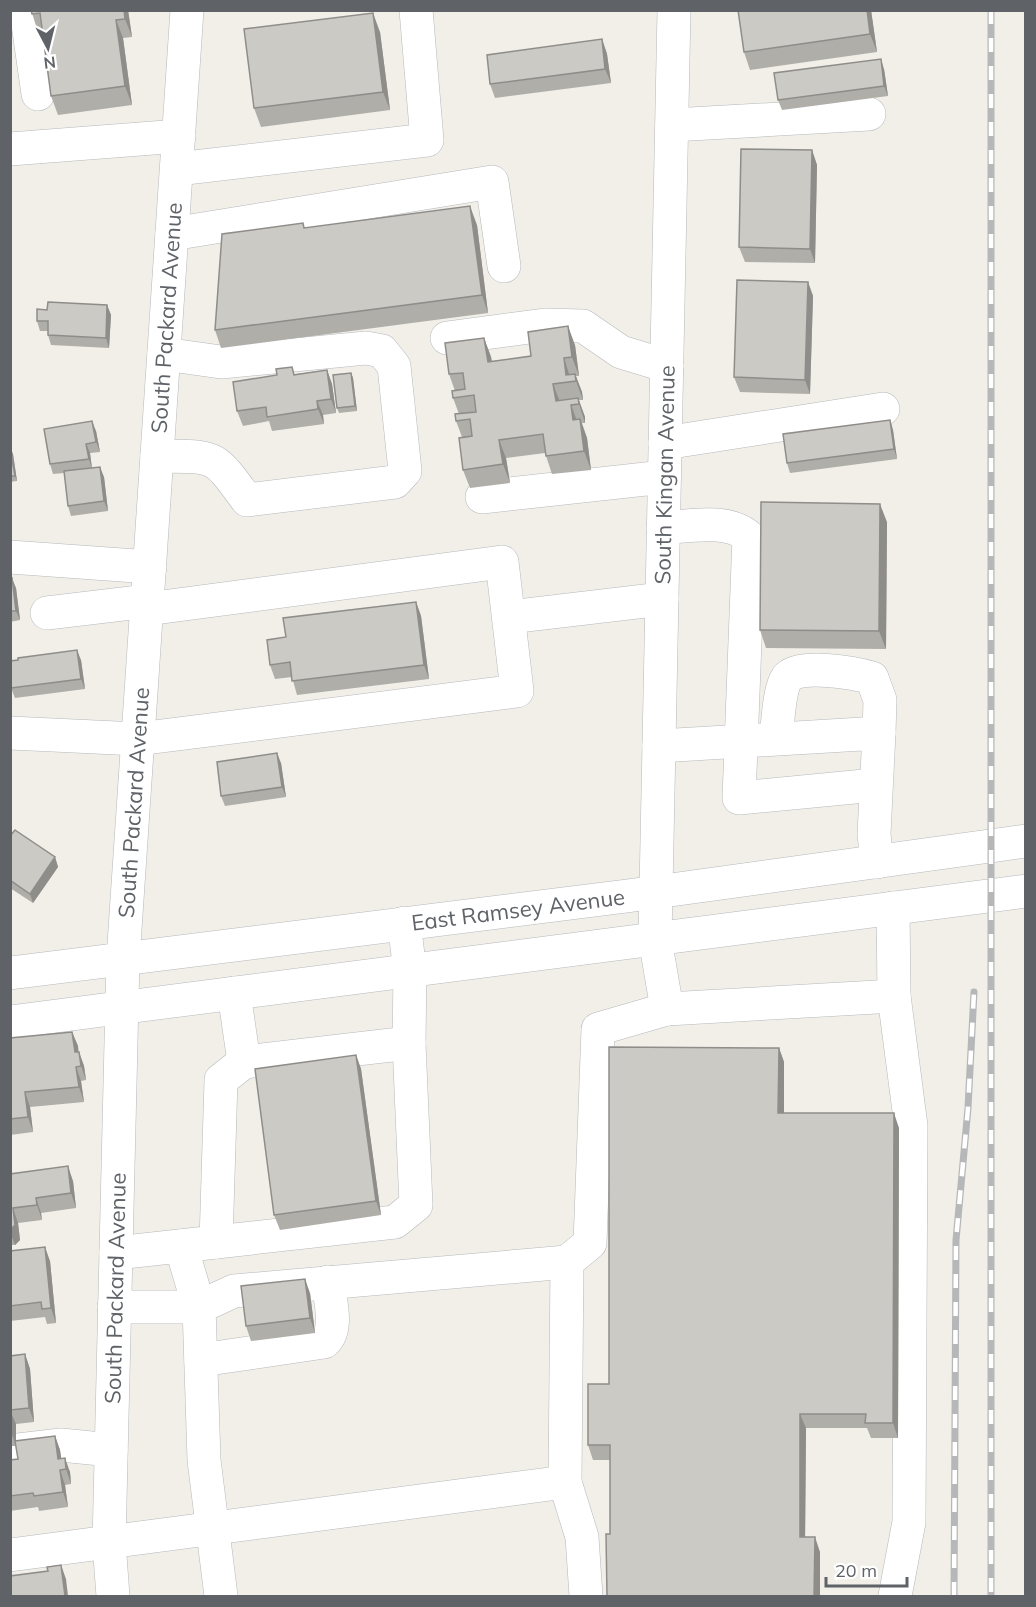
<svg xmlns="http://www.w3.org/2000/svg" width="1036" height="1607" font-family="Mulish,sans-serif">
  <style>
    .green { fill: #c5e8c5 }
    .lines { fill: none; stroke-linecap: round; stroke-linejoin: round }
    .minor-casing { stroke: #b5b8bc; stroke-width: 34 }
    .minor { stroke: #fff; stroke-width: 33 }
    .rail-casing { stroke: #b6b7b8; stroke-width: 7 }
    .rail { stroke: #fff; stroke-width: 4.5; stroke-dasharray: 14; stroke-linecap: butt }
    .wall { fill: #afaea9 }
    .shaded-wall { fill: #8f8d8a }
    .building { fill: #cccac5; stroke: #8f8d8a; stroke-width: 1.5 }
    .labels { text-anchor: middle; stroke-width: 5; stroke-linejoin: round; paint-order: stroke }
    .street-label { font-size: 22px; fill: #5f6368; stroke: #fff }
  </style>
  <rect width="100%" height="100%" fill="#f1efe8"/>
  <path class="green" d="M1025,900V1424L1024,901Z"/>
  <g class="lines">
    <g class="minor-casing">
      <g id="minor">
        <path d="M26,10L38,94"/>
        <path d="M672,125L869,114"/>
        <path d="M10,149L179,136"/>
        <path d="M177,169L427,140L416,10"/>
        <path d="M172,234L492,182L504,266"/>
        <path d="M447,338L545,325L583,326L621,352L667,366"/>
        <path d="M665,443L883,409"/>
        <path d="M157,456C216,457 212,452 247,500L395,482L405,471L394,366L382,351L366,348L221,362L164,354"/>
        <path d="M482,497L664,477"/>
        <path d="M663,528C690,526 728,518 749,537L739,798L875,785"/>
        <path d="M10,557L150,567"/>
        <path d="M47,613L148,601"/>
        <path d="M509,617L662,599"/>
        <path d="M10,733L138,739L517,691L502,562L147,609"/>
        <path d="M776,737C778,723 779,689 787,678C798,663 855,673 872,678L880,700L879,733"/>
        <path d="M659,746L879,733L874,834L877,862"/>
        <path d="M893,908L894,996L911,1126L909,1522L895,1596"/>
        <path id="s1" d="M10,973L627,896L1026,841"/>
        <path d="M234,993L244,1062"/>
        <path d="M667,1009L894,996"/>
        <path d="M10,1022L1026,891"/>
        <path d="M216,1242L395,1222L416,1205L409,1043"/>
        <path d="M181,1246L199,1307L204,1460L221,1596"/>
        <path d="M116,1253L216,1242L221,1080L244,1062L409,1043L410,971L404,923"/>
        <path d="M114,1307H199L234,1291L567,1262"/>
        <path d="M201,1360L324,1342C339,1330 330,1300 328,1282"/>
        <path d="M10,1451L61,1445L111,1450"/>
        <path d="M10,1555L565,1482"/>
        <path id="s2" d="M113,1596L109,1543L123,959L187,10"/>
        <path id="s3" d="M586,1596L582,1537L565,1482L567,1262L590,1243L598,1029L667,1009L655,939L674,10"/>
      </g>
    </g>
    <use href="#minor" class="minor"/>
    <g class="rail-casing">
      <path id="rail" d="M991,10V1596
        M954,1596L956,1240L968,1108L974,992"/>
    </g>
    <use href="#rail" class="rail"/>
  </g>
  <path class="wall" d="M31,10H128L132,37L123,38L132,105L58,115L51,96L42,32H38Z
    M738,10H871L877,52L750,70L744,52Z
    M380,32L390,110L261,127L254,108Z
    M602,39L607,54L611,83L495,98L490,84Z
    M884,69L888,96L782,110L778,100Z
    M812,150L817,165L815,263L745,262L739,247Z
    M477,225L488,313L221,348L215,330L305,228Z
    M808,282L813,296L810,394L740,392L734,377Z
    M107,305L111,315L109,348L51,345L48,335V331H40L37,321L47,310Z
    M484,338L491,357L492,361L531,356L575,345L579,376H576L582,392L583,400H579L585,417V423H582L587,438L591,470L552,474L545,453L506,458L510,483L470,488L463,470L462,437L456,421L459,414L453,398L455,391L449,374Z
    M327,370L332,384L336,413L323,415L324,424L272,431L269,421L243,426L237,411L295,374Z
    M351,373L353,378L357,411L339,413L337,408Z
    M890,420L893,430L897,459L790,473L787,463Z
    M96,431L100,452L90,453L92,468L104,477L108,511L71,516L68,506L64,473L53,474L50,464Z
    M10,449L13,454L17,481L10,482Z
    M887,522L886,649L766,648L760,630Z
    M10,579L16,588L20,620L10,622Z
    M416,602L421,616L429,679L297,695L292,677L275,679L270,665L286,637Z
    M18,660H81L85,689L15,698L11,688Z
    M281,763L286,797L225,806L221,796Z
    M10,836L55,857L58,867L33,903L10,888Z
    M72,1032L78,1046V1052H79L84,1066L86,1080L81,1081L84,1102L30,1107L33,1132L10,1135V1038Z
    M779,1048L784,1062V1113L899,1128L898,1438H871L867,1428H806L805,1537L820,1552V1596H607L610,1534V1460H593L588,1445L609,1384Z
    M356,1055L361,1069L381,1215L280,1230L274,1215Z
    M10,1174L73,1181L76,1208L41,1213L42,1220L18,1223L20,1240L15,1245H10Z
    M10,1251L50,1261L56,1323L47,1324L45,1317L10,1321Z
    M310,1293L315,1333L251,1341L246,1326Z
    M25,1354L30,1369L34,1422L16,1424V1441L55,1436L60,1450L61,1458L70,1472L71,1484L65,1485L68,1507L39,1511L38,1507L10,1511V1460L18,1459L16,1446H10V1356Z"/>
  <path class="shaded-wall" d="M124,10H128L132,37L125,19Z
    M867,10H871L877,52L870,34Z
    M373,13L380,32L390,110L383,92Z
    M116,20L123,38L132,105L125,86Z
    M602,39L607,54L611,83L605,69Z
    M881,59L884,69L888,96L884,86Z
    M812,150L817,165L815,263L810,249Z
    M470,206L477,225L488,313L482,295Z
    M808,282L813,296L810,394L805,380Z
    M107,305L111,315L109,348L106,338Z
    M568,326L575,345L579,376L572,357Z
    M484,338L491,357L494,381L488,362Z
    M564,358L570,377L566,375Z
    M327,370L332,384L336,413L331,399Z
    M351,373L353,378L357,411L355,406Z
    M575,374L582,392L583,400L576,381Z
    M553,384L560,402L556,401Z
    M578,398L585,417V423L579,404Z
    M317,401L323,415L324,424L318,409Z
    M571,405L578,424L573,420Z
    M580,419L587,438L591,470L584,451Z
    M890,420L893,430L897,459L894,449Z
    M92,421L96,431L100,452L96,442Z
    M499,440L506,458L510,483L503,464Z
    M86,444L90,453L92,469L89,459Z
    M11,449L13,454L17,481L15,476Z
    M100,467L104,477L108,511L104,501Z
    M880,504L887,522L886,649L879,631Z
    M12,578L16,588L20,620L16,611Z
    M416,602L421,616L429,679L424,665Z
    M77,650L81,660L85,689L81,679Z
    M277,753L281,763L286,797L282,787Z
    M55,857L58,867L33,903L30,894Z
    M72,1032L78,1046L80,1067L75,1052Z
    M779,1048L784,1062V1127L778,1113Z
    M79,1052L84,1066L86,1080L81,1066Z
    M356,1055L361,1069L381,1215L376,1201Z
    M76,1067L81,1081L84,1102L79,1087Z
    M25,1092L30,1107L33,1132L28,1117Z
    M894,1113L899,1128L898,1438L893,1423Z
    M68,1166L73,1181L76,1208L71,1193Z
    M36,1198L41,1213L42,1220L37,1205Z
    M13,1208L18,1223L20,1240L15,1245L10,1232Z
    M45,1247L50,1261L56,1323L51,1308Z
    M305,1279L310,1293L315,1333L310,1318Z
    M25,1354L30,1369L34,1422L29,1408Z
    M10,1410L16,1424V1446L11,1432Z
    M800,1414L806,1428L805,1552L800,1537Z
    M55,1436L60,1450L63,1470L58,1459Z
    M65,1458L70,1472L71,1484L66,1469Z
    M60,1470L65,1485L68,1507L63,1492Z
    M815,1537L820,1552V1596H814Z
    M61,1565L66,1579L68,1596H65Z"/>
  <path class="building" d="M31,10H124L125,19L116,20L125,86L51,96L40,13L32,14Z
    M738,10H867L870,34L744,52Z
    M373,13L383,92L254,108L244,29Z
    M602,39L605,69L490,84L487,55Z
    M881,59L884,86L778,100L774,73Z
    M741,149L812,150L810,249L739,247Z
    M470,206L482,295L215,330L222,234L303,223L304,228Z
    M737,280L808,282L805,380L734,377Z
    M48,302L107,305L106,338L48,335V321H37V309L47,310Z
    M568,326L572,357L564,358L566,375L575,374L576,381L553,384L556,401L578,398L579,404L571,405L573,420L580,419L584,451L546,456L543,434L499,440L503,464L463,470L459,438L472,436L470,419L456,421L455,414L476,412L474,395L453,398L452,391L465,389L463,373L449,374L445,343L484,338L488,362L531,356L528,332Z
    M292,367L294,375L327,370L331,399L317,401L318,409L267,417L266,407L237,411L233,382L277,375L276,369Z
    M351,373L355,406L337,408L333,375Z
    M890,420L894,449L787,463L783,434Z
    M92,421L96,442L86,444L89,459L50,464L44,429Z
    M10,449L15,476H10Z
    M100,467L104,501L68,506L64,471Z
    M761,502L880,504L879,631L760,630Z
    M12,578L16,611H10V579Z
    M416,602L424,665L292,681L290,662L270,665L267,640L286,637L283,618Z
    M77,650L81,679L11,688L10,661L18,660V658Z
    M277,753L282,787L221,796L217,762Z
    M15,830L55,857L30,894L10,880V836Z
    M72,1032L75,1052H79L81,1066L76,1067L79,1087L25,1092L28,1117L10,1119V1038Z
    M609,1047L779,1048L778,1113H894L893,1423H865L866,1414H800V1537H815L814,1596H607L606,1534H610V1445H588V1384H609Z
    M356,1055L376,1201L274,1215L255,1069Z
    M68,1166L71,1193L36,1198L37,1205L13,1208L15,1225L10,1230V1174Z
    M45,1247L51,1308L42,1309L41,1302L10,1306V1251Z
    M305,1279L310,1318L246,1326L241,1286Z
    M25,1354L29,1408L10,1410V1356Z
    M55,1436L58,1459L65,1458L66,1469L60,1470L63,1492L34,1496L33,1493L10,1496V1460L18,1459L15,1441Z
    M61,1565L65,1596H10V1576L48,1571L47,1567Z"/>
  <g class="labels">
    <g class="street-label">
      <text dy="8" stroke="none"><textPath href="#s2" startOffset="1280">South Packard Avenue</textPath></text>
      <text dy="8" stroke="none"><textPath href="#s3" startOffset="1188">South Kingan Avenue</textPath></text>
      <text dy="8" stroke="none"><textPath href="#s2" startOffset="794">South Packard Avenue</textPath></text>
      <text dy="8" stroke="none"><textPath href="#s1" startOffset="512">East Ramsey Avenue</textPath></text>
      <text dy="8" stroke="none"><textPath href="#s2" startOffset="308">South Packard Avenue</textPath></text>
    </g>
  </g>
  <rect width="1036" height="1607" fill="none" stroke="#5f6368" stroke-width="24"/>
  <g transform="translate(48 48) rotate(173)" stroke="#ffffff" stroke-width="4.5" paint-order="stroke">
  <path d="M0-4.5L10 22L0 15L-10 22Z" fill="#5f6368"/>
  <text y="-9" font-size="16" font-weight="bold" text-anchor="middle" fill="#5f6368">N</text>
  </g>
  <path d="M826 1577v9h81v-9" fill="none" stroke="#5f6368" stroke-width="3"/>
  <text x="835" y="1577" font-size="18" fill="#5f6368" stroke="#ffffff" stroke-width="4.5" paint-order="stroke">20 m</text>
</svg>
